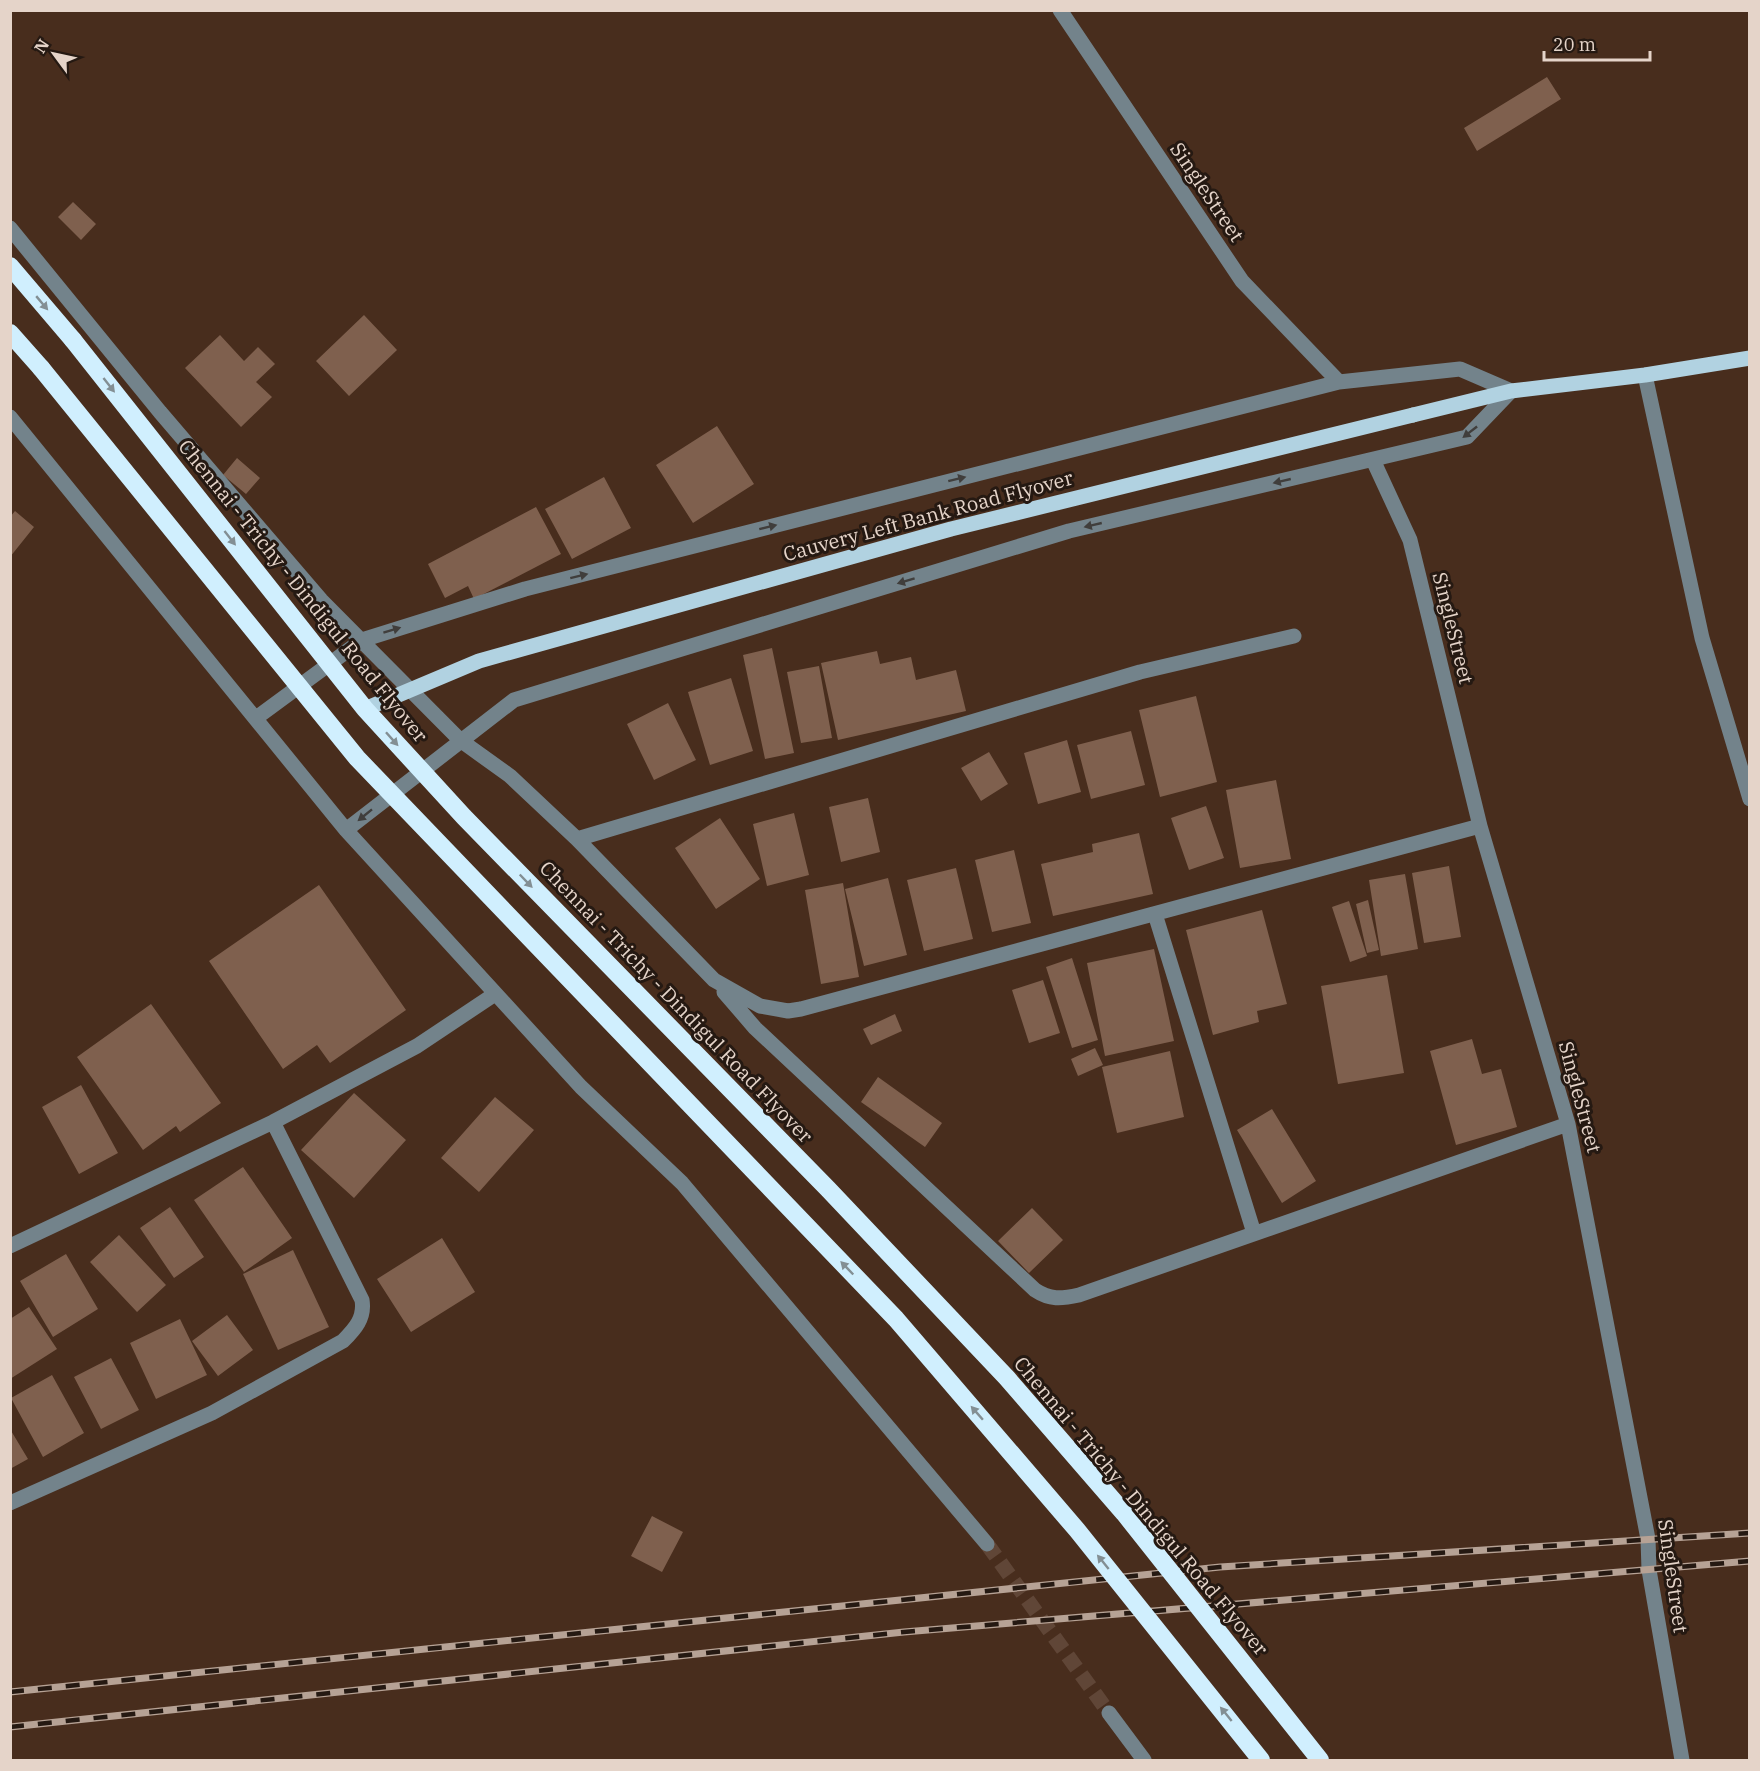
<svg xmlns="http://www.w3.org/2000/svg" width="1760" height="1771" font-family="'IBM Plex Serif',serif">
  <style>
    .building { fill: #7f604e }
    .lines { fill: none; stroke-linecap: round; stroke-linejoin: round }
    .minor-tunnel { stroke: #604637; stroke-width: 15; stroke-dasharray: 15 8; stroke-linecap: butt }
    .minor { stroke: #73838b; stroke-width: 15 }
    .major { stroke: #b1d2e1; stroke-width: 15 }
    .highway { stroke: #d0effe; stroke-width: 18 }
    .rail-casing { stroke: #b6a295; stroke-width: 7 }
    .rail { stroke: #251912; stroke-width: 4.5; stroke-dasharray: 14; stroke-linecap: butt }
    .major-bridge { stroke: #b1d2e1; stroke-width: 15 }
    .highway-bridge { stroke: #d0effe; stroke-width: 18 }
    .oneway { fill: #838f94 }
    .oneway2 { fill: #403e3c }
    .labels { text-anchor: middle; stroke-width: 6; stroke-linejoin: round; paint-order: stroke }
    .street-label { font-size: 20px; fill: #e5d4c9; stroke: #251912 }
  </style>
  <rect width="100%" height="100%" fill="#482d1d"/>
  <path class="building" d="M1547,77L1561,99L1477,151L1464,128Z
    M73,202L96,224L81,240L58,217Z
    M364,315L397,350L349,396L316,361Z
    M220,335L244,361L258,347L275,364L256,382L272,397L241,427L185,368Z
    M717,426L754,484L693,523L656,465Z
    M237,458L260,478L246,494L223,475Z
    M604,477L631,528L572,559L545,509Z
    M536,507L561,554L474,599L468,586L445,598L428,564Z
    M15,511L34,527L10,557V517Z
    M772,648L794,753L765,759L743,655Z
    M877,651L880,664L911,657L916,680L956,670L966,711L838,740L821,663Z
    M819,666L832,738L801,743L787,672Z
    M731,678L753,751L710,765L688,692Z
    M1196,696L1217,782L1160,797L1139,710Z
    M668,703L696,760L654,780L627,724Z
    M1131,731L1145,785L1091,799L1077,745Z
    M1067,740L1081,792L1038,804L1024,753Z
    M989,752L1008,784L981,801L961,768Z
    M1276,780L1291,859L1240,868L1226,790Z
    M868,798L880,852L841,862L829,807Z
    M1206,806L1224,858L1189,870L1171,818Z
    M794,813L809,875L767,886L753,824Z
    M720,818L760,879L716,909L675,848Z
    M1139,833L1153,894L1053,916L1041,864L1093,852L1092,844Z
    M1014,850L1031,923L992,932L975,860Z
    M1449,866L1461,937L1424,943L1412,873Z
    M956,868L973,939L924,951L907,880Z
    M1405,874L1418,949L1381,956L1369,880Z
    M888,878L907,955L864,966L845,889Z
    M843,883L859,977L821,984L805,890Z
    M319,885L406,1010L330,1063L317,1045L283,1069L209,961Z
    M1368,900L1379,950L1367,953L1356,904Z
    M1349,901L1367,956L1350,962L1332,907Z
    M1262,910L1287,1004L1257,1011L1259,1022L1213,1035L1186,930Z
    M1154,949L1174,1041L1105,1056L1087,963Z
    M1072,958L1098,1040L1072,1048L1046,967Z
    M1387,975L1404,1073L1338,1084L1321,986Z
    M1043,980L1060,1033L1029,1043L1012,990Z
    M151,1004L221,1103L180,1132L176,1126L143,1150L77,1057Z
    M895,1014L902,1031L871,1045L863,1029Z
    M1472,1039L1482,1074L1501,1069L1517,1127L1456,1145L1430,1051Z
    M1095,1048L1103,1065L1078,1076L1071,1059Z
    M1170,1051L1184,1117L1117,1133L1102,1067Z
    M878,1077L942,1123L925,1147L861,1102Z
    M81,1085L118,1153L79,1174L42,1107Z
    M354,1093L406,1140L354,1198L301,1150Z
    M495,1097L534,1130L479,1192L441,1158Z
    M1272,1109L1316,1181L1282,1203L1237,1130Z
    M243,1167L292,1238L244,1272L194,1200Z
    M170,1207L204,1257L174,1278L140,1228Z
    M1032,1208L1063,1240L1029,1273L998,1241Z
    M119,1235L166,1285L137,1312L90,1262Z
    M442,1238L475,1292L411,1332L377,1279Z
    M293,1250L329,1327L278,1350L243,1274Z
    M66,1254L98,1309L53,1337L20,1281Z
    M29,1307L57,1349L10,1379V1319Z
    M227,1315L253,1350L218,1376L192,1341Z
    M180,1319L207,1375L156,1399L130,1343Z
    M111,1358L139,1410L101,1429L74,1377Z
    M52,1375L84,1433L43,1457L11,1398Z
    M10,1429L28,1459L10,1469Z
    M652,1516L683,1532L662,1572L631,1556Z"/>
  <g class="lines">
    <path class="minor-tunnel" d="M987,1544L1109,1713"/>
    <path class="minor" d="M1060,10L1242,281L1339,382
      M10,228L160,412L321,600L460,740L510,776L577,839L714,980L760,1006L788,1011L801,1009L1480,826
      M1645,375L1702,638L1750,799
      M10,417L346,830L581,1087L682,1183L987,1544
      M1373,460L1410,540L1480,826L1568,1124L1648,1539L1649,1570L1682,1760
      M256,718L362,640L525,589L1339,382L1460,369L1511,391L1467,437L1069,531L514,700L346,830
      M577,839L1140,672L1294,636
      M1155,914L1254,1233
      M724,992L755,1028L1035,1290C1050,1300 1061,1299 1079,1295L1568,1124
      M10,1246L273,1122L417,1046L495,994
      M10,1503L212,1413L343,1341C355,1329 365,1318 362,1300L273,1122
      M1109,1713L1144,1760"/>
    <path class="major" d="M1413,415L1511,391L1645,375L1750,358"/>
    <path class="highway" d="M10,266L73,340
      M10,333L41,368"/>
    <g class="rail-casing">
      <path id="rail" d="M10,1692L1220,1567L1750,1533
        M10,1727L904,1632L1750,1561"/>
    </g>
    <use href="#rail" class="rail"/>
    <path class="major-bridge" d="M365,709L479,661L951,529L1413,415"/>
    <path class="highway-bridge" d="M73,340L365,709L464,817L828,1189L1007,1378L1124,1513L1320,1760
      M41,368L357,758L896,1319L1077,1530L1261,1760"/>
  </g>
  <defs><path id="oneway-solid" d="M-6-.8H1V-3.2L6.5 0L1 3.2V.8H-6Z" transform="scale(1.5)"/></defs>
  <g class="oneway">
    <use href="#oneway-solid" transform="translate(42 303) rotate(50)"/>
    <use href="#oneway-solid" transform="translate(109 385) rotate(52)"/>
    <use href="#oneway-solid" transform="translate(230 538) rotate(52)"/>
    <use href="#oneway-solid" transform="translate(392 739) rotate(48)"/>
    <use href="#oneway-solid" transform="translate(526 881) rotate(46)"/>
    <use href="#oneway-solid" transform="translate(847 1268) rotate(-134)"/>
    <use href="#oneway-solid" transform="translate(977 1413) rotate(-131)"/>
    <use href="#oneway-solid" transform="translate(1103 1562) rotate(-129)"/>
    <use href="#oneway-solid" transform="translate(1226 1714) rotate(-129)"/>
  </g>
  <g class="oneway2">
    <use href="#oneway-solid" transform="translate(1470 432) rotate(142)"/>
    <use href="#oneway-solid" transform="translate(957 479) rotate(-14)"/>
    <use href="#oneway-solid" transform="translate(1282 481) rotate(167)"/>
    <use href="#oneway-solid" transform="translate(1093 525) rotate(167)"/>
    <use href="#oneway-solid" transform="translate(768 527) rotate(-14)"/>
    <use href="#oneway-solid" transform="translate(579 576) rotate(-14)"/>
    <use href="#oneway-solid" transform="translate(906 581) rotate(163)"/>
    <use href="#oneway-solid" transform="translate(392 630) rotate(-17)"/>
    <use href="#oneway-solid" transform="translate(365 815) rotate(141)"/>
  </g>
  <g class="labels">
    <g class="street-label">
      <text transform="translate(1207 192) rotate(56)" y="7">SingleStreet</text>
      <text transform="translate(928 516) rotate(-15)" y="7">Cauvery Left Bank Road Flyover</text>
      <text transform="translate(303 591) rotate(51)" y="7">Chennai - Trichy - Dindigul Road Flyover</text>
      <text transform="translate(1453 628) rotate(76)" y="7">SingleStreet</text>
      <text transform="translate(676 1002) rotate(46)" y="7">Chennai - Trichy - Dindigul Road Flyover</text>
      <text transform="translate(1580 1097) rotate(75)" y="7">SingleStreet</text>
      <text transform="translate(1141 1506) rotate(50)" y="7">Chennai - Trichy - Dindigul Road Flyover</text>
      <text transform="translate(1673 1576) rotate(82)" y="7">SingleStreet</text>
    </g>
  </g>
  <rect width="1760" height="1771" fill="none" stroke="#e5d4c9" stroke-width="24"/>
  <g transform="translate(54 54) rotate(303)" stroke="#251912" stroke-width="4.5" paint-order="stroke">
  <path d="M0-4.5L10 22L0 15L-10 22Z" fill="#e5d4c9"/>
  <text y="-9" font-size="16" font-weight="bold" text-anchor="middle" fill="#e5d4c9">N</text>
  </g>
  <path d="M1544 51v9h106v-9" fill="none" stroke="#e5d4c9" stroke-width="3"/>
  <text x="1553" y="51" font-size="18" fill="#e5d4c9" stroke="#251912" stroke-width="4.5" paint-order="stroke">20 m</text>
</svg>
